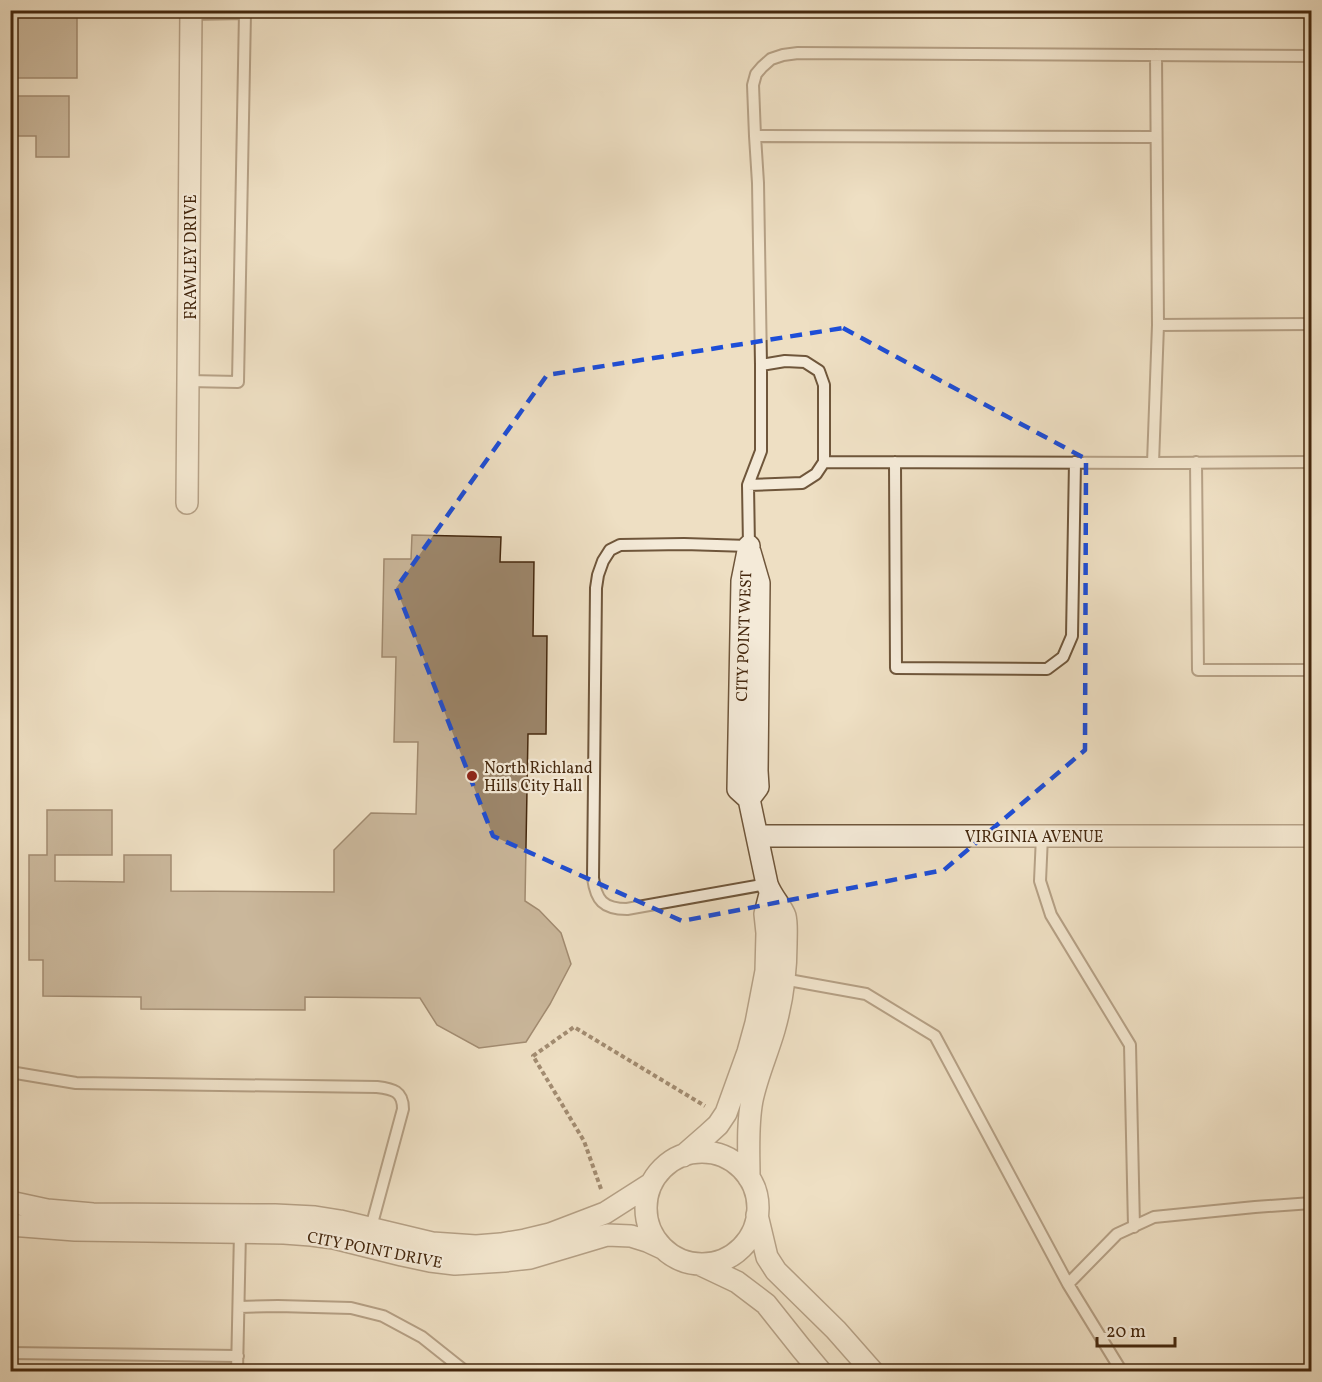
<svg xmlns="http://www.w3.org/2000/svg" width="1322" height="1382" font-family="Vollkorn,serif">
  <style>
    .building { fill: #9d876c; stroke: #45280e; stroke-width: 1.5 }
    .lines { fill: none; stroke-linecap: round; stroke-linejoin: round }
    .service-casing { stroke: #6f563b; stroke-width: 14 }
    .minor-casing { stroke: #6f563b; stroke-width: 24 }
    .path { stroke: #45280e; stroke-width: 4; stroke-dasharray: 4.5 3; stroke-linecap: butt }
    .service { stroke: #f4ead8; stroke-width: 10 }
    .minor { stroke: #f4ead8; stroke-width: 21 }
    .marked { fill: none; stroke: #1d4ed8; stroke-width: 4.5; stroke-dasharray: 12 8; stroke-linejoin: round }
    .poi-dot { fill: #8f2418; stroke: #f4ead8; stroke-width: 2 }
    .labels { text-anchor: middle; stroke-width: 4.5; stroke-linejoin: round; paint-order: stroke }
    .street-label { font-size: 16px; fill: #45280e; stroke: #f4ead8 }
    .poi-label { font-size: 16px; fill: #45280e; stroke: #f4ead8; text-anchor: start }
  </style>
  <rect width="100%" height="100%" fill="#eedfc3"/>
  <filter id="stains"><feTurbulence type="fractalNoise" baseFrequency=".00333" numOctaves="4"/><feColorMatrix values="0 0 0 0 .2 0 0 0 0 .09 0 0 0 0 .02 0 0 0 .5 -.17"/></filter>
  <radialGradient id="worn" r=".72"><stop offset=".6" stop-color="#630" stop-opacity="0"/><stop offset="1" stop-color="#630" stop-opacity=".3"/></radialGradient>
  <path class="building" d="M11,11H77V78H11Z
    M15,96H69V157H36V136H15Z
    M412,535L501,537L500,562H534L533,636H547L546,734H528L525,901L539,910L561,933L571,964L550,1004L526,1042L479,1048L437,1025L420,998L305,997V1010L141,1009V997L43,996V960H29V855H47V810H112V855H55V881L124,882V855H171V891L334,892V850L371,813L416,814L418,742H394L396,657H382L384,559H411Z"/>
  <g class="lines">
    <g class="service-casing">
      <path id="service" d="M755,136L1156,137
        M1158,325L1312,324
        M761,365L785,361L805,362L819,371L824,385V462
        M189,381L238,382L245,13L191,14
        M895,462L896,668L1047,669L1063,657L1072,636L1075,462
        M1196,462L1198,670H1312
        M1153,463L1158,325L1156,55
        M748,485L802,483L816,474L824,462L1153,463L1312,462
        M1042,836L1040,881L1051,915L1130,1045L1134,1227
        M767,884L627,909C603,909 596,900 593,878L596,588L598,575L603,561L610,550L620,545L684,544L749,546L748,485L761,451V365L758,183L755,136L753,85L756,74L762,67L771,59L783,55L798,53L1312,56
        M783,979L866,994L935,1036L1068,1284L1122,1372
        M10,1072L76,1083L377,1087C393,1089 403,1091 403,1109L370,1231
        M1068,1284L1117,1234L1154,1217L1255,1207L1312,1203
        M239,1307L278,1306L351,1308L383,1316L422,1337L466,1372
        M10,1353L238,1356
        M237,1372L240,1232"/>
    </g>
    <g class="minor-casing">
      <path id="minor" d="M187,503L191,10
        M749,546L742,581L738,789L749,799L767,884C771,896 782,907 785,916C787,924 786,935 786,944C786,972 782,1002 774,1030C767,1054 757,1076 752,1100C747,1126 749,1152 749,1178
        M749,799L758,787L757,771L759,583L750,552
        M757,836H1312
        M646 1208a56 56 0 1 1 112 0a56 56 0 1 1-112 0Z
        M683,1156L707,1135L718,1125L726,1113L748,1052L756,1023L766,971L767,933L765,914L770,894
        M10,1202L47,1210L93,1214L275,1215L315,1217L340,1221L432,1243L476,1246L501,1244L525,1240L550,1234L605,1213L652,1183
        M757,1215L767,1257L776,1271L836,1330L873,1372
        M10,1225L75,1230L284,1233L311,1235L334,1238L402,1255L430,1261L455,1264L504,1261L530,1258L607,1235L631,1236L647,1241L662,1248
        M699,1264L737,1282L766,1304L801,1348L821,1372"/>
    </g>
    <path class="path" d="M601,1189L584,1141L533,1056L574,1027L705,1106"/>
    <use href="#service" class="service"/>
    <use href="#minor" class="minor"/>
  </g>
  <path d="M0 0H1322V1382H0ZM843,328L1086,459L1085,750L944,870L682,921L493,836L396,588L547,375Z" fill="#eedfc3" fill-opacity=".55" fill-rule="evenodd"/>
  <path class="marked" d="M843,328L1086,459L1085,750L944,870L682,921L493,836L396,588L547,375Z"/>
  <circle class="poi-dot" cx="472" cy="776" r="6"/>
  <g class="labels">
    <g class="street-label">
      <text transform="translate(190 257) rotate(-90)" y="6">FRAWLEY DRIVE</text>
      <text transform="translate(743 636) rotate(-88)" y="6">CITY POINT WEST</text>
      <text x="1034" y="842">VIRGINIA AVENUE</text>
      <text transform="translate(375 1249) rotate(11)" y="6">CITY POINT DRIVE</text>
    </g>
    <g class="poi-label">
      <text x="484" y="773">North Richland<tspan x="484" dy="18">Hills City Hall</tspan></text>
    </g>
  </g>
  <rect width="1322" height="1382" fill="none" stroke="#eedfc3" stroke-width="36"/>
  <rect x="12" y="12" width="1298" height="1358" fill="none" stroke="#45280e" stroke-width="3"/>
  <rect x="18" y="18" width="1286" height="1346" fill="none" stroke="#45280e" stroke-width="1.5"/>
  <path d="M1097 1337v9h78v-9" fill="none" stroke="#45280e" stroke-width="3"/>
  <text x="1106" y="1337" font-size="18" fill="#45280e" stroke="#f4ead8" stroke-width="4.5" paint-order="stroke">20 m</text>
  <rect width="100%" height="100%" filter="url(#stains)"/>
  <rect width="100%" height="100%" fill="url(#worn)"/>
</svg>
